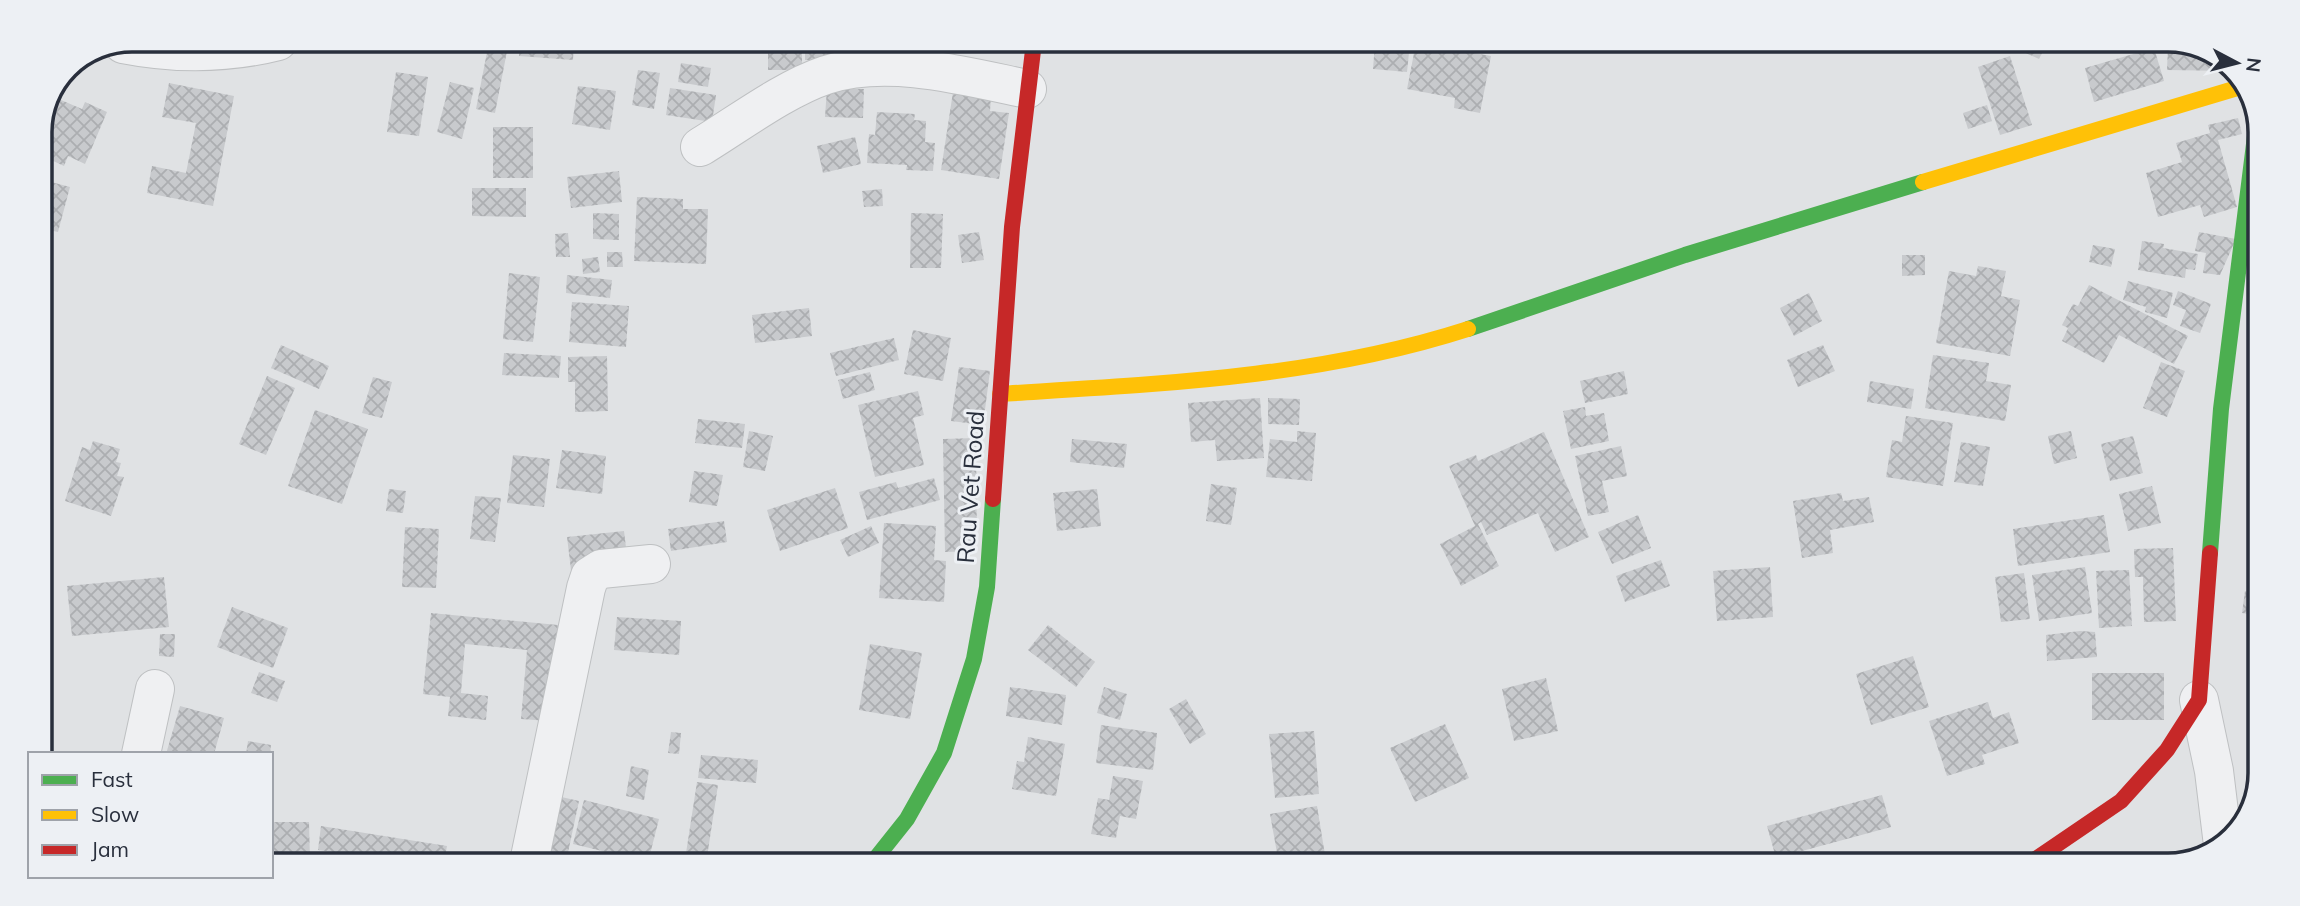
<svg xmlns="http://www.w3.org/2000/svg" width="2300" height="906" font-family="Mulish,sans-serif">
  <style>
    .building { fill: url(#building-cross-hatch) }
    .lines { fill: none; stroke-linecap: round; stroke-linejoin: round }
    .street-casing { stroke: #bec0c2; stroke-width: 40 }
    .street { stroke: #eff0f2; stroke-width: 38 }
    .fast { stroke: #4caf50; stroke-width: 16 }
    .slow { stroke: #ffc107; stroke-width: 16 }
    .jam { stroke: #c62828; stroke-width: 16 }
    .labels { text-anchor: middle; stroke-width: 6; stroke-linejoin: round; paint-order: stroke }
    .street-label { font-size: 24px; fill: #292f3c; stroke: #edf0f4 }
    .rim { fill: none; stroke: #292f3c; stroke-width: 3.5 }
  </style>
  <defs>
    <pattern id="building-cross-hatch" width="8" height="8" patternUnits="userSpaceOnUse" patternTransform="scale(1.75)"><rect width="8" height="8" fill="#c8cacd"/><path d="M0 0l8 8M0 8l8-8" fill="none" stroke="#acaeb1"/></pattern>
  </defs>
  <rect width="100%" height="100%" fill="#e0e2e4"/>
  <path class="building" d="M447,41H509L495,113L476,109L487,52L446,44Z
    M520,41H574L573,60L519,56Z
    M638,41L683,42L682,49L637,44Z
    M768,42H802V70H768Z
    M805,42H836V61L805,60Z
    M969,42H1005L1002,53L968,45Z
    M1375,43H1410L1407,72L1373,69Z
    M1416,43L1491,56L1480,113L1454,108L1455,98L1407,89Z
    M2008,45H2046L2039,59Z
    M2168,45H2197L2233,71L2167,70Z
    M2154,48L2164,81L2094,102L2085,68Z
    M2010,56L2032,125L2000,135L1978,67Z
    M681,63L711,68L708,87L678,82Z
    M638,70L660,73L654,109L632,105Z
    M396,72L428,77L419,136L387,132Z
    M450,82L474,88L462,139L437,132Z
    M169,83L234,96L213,206L147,193L152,166L186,173L196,123L162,117Z
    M578,86L616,91L610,130L572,124Z
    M670,88L716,95L712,122L666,115Z
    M827,88L864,89L863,118L825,117Z
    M953,92L991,98L990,111L1009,113L999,179L941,170Z
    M54,97L82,109L85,102L107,112L85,164L68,156L64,166L49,159L52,151L40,146V127Z
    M1987,105L1992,121L1968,129L1963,113Z
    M877,112L915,114L914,120L926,121L925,142L935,143L933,171L906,170L907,165L867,163L869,134L875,135Z
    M2238,118L2242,134L2218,140L2237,207L2204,217L2200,205L2158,217L2146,173L2182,162L2176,143L2210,133L2208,125Z
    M493,127H533V178H493Z
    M855,137L861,164L823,173L817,146Z
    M619,171L622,202L571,208L567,177Z
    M40,179L70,187L58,232L40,228Z
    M472,188H526V217L472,216Z
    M882,189L883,206L864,207L862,191Z
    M637,197L683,199V209H708L706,264L634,261Z
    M593,213L619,214V240L593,239Z
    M911,213L943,214L941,268H910Z
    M979,232L984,260L962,263L958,235Z
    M2199,232L2236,239L2220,275L2203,273L2206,253L2195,251Z
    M568,233L570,257H556L555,234Z
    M2142,241L2164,244L2163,248L2198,254L2195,270L2186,269L2185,278L2138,270Z
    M2093,245L2115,249L2111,267L2089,262Z
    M607,252H622L623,267H607Z
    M1902,255H1925V275L1902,276Z
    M598,257L600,272L583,274L582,259Z
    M1978,266L2006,271L2001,296L2020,300L2010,356L1936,343L1949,271L1976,276Z
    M509,273L540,277L533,342L503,339Z
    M567,275L612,280L610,298L566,293Z
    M2128,281L2173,293L2167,318L2145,312L2146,307L2123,300Z
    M2089,285L2188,336L2174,364L2119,335L2104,363L2062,341L2068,328L2062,325L2073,304L2078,306Z
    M2178,291L2211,304L2200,333L2180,326L2186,310L2173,305Z
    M1809,293L1822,321L1794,336L1780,308Z
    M572,302L629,306L626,347L569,342Z
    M809,308L812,336L755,343L752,315Z
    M913,330L951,338L943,381L904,374Z
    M894,338L899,360L836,376L830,353Z
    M281,345L329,366L319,389L271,368Z
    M1823,345L1835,371L1798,387L1787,360Z
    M504,353L561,356L559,378L502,375Z
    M1933,355L1989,363L1986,381L2011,385L2005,421L1925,408Z
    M607,356L608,411L575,412V382H568V357Z
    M2161,362L2185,371L2167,417L2143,408Z
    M959,367L990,371L983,425L951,421Z
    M1624,371L1628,394L1585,403L1580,381Z
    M870,372L875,390L843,399L838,380Z
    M267,376L295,388L266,455L239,444Z
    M373,377L392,382L382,418L362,413Z
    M1870,381L1914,389L1911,409L1867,402Z
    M918,391L924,415L913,418L924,465L875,477L858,405Z
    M1260,398L1264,458L1217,461L1215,440L1191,442L1188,403Z
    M1268,398L1300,399L1299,425L1268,424Z
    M1585,407L1586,416L1604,413L1609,441L1571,449L1563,411Z
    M315,410L368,429L342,504L288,486Z
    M1906,416L1953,423L1943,486L1886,477L1892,440L1902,442Z
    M698,419L745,424L742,448L695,443Z
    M749,431L773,436L765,471L743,467Z
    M1297,431L1316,433L1312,481L1266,477L1270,439L1297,442Z
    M2071,431L2077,458L2054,464L2048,436Z
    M1544,432L1589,537L1555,552L1538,513L1487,535L1481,522L1478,524L1499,566L1461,586L1440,544L1475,526L1449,466L1476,455L1478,461Z
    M2133,436L2143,473L2110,481L2101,444Z
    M976,438L977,551L945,552L943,439Z
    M1072,439L1127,444L1124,468L1070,462Z
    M93,441L120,449L116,462L121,463L117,476L124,477L111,516L65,501L82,447L90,450Z
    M1961,442L1990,447L1983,486L1954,482Z
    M1621,446L1627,476L1602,481L1609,512L1588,516L1575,456Z
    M562,450L606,456L602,494L556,488Z
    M513,455L550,459L544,507L507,503Z
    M694,471L723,475L717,506L689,502Z
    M934,478L940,500L867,520L859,492L896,482L898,488Z
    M1211,484L1237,488L1231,525L1206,521Z
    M2152,486L2161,523L2128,531L2119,494Z
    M835,488L848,528L780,551L767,510Z
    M389,489L406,491L403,513L386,511Z
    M1097,489L1101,526L1057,531L1053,493Z
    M1841,493L1843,501L1869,497L1874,522L1830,530L1833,553L1802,558L1793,501Z
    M475,496L501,498L495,542L470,539Z
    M1638,515L1651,548L1612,564L1598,532Z
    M2104,515L2110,552L2018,566L2013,529Z
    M724,521L727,542L671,551L668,529Z
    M884,523L936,526L934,560L946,561L944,602L879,598Z
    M871,526L879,543L848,557L840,540Z
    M405,527L439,529L436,588L402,587Z
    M624,531L628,564L571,570L567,537Z
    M2173,548L2176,621L2144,622L2143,577H2135L2134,549Z
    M1661,560L1670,586L1625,602L1616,576Z
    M1770,567L1773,617L1717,621L1713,571Z
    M2085,567L2092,613L2039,621L2032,575Z
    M2129,570L2132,626L2099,628L2096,571Z
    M2024,573L2030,619L2001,622L1995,577Z
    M164,577L169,627L72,636L67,586Z
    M2245,591L2256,593L2255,615L2242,613Z
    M232,607L288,628L273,668L217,647Z
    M431,613L558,625L549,721L521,719L527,650L465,644L461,693L488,696L486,720L448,716L450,697L423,694Z
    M617,617L681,621L679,655L614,650Z
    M1048,625L1095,662L1076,687L1028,650Z
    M2080,631L2095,632L2097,657L2047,661L2046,635Z
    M160,634H175L174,657L159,656Z
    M870,644L922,653L910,719L859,710Z
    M1913,656L1929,707L1871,725L1856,674Z
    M259,672L285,681L277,702L251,693Z
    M2092,673H2164V720H2092Z
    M1546,678L1558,731L1514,741L1502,689Z
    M1010,687L1066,695L1062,725L1006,716Z
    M1104,687L1127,694L1120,720L1097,713Z
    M1186,699L1206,734L1190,744L1169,709Z
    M1988,702L1993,718L2009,712L2019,743L1982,755L1985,764L1947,776L1929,721Z
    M180,706L224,718L214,754H166Z
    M1445,724L1469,778L1415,802L1390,748Z
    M1101,725L1157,733L1153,770L1096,763Z
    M1314,731L1319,794L1275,798L1269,734Z
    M671,732L681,733L679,754L668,753Z
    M1028,737L1065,744L1056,796L1012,789L1017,761L1024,762Z
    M248,741L271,745L270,754H246Z
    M701,755L758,760L756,783L698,778Z
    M631,766L649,770L644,800L626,796Z
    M1113,776L1143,781L1136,819L1120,816L1116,838L1091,834L1098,798L1109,800Z
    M697,782L718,785L707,857L686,853Z
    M1882,795L1891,827L1776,858L1767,826Z
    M557,796L579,801L566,862H542Z
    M584,800L659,819L648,862L573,844Z
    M1317,806L1326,861L1310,864H1279L1270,814Z
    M272,822H309L310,861H272Z
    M321,826L447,846L444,862L394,861L318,850Z
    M1891,852L1894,865H1850V864Z"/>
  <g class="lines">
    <g class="street-casing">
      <path id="street" d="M123,44C174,54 227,54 278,41
        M700,147C738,124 784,89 826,75C888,55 965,76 1027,89
        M2199,700L2214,771L2223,845
        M141,754L155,689
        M529,862L586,588L590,576L601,569L651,564"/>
    </g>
    <use href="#street" class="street"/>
    <path class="fast" d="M1468,329L1685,255L1923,182
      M2210,553L2221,409L2257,120
      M872,863L907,819L944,753L974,659L987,587L993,499"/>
    <path class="slow" d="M1923,182L2244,86
      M1000,394C1158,384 1316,378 1468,329"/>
    <path class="jam" d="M993,499L1012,227L1034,42
      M2027,865L2121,801L2167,750L2199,700L2210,553"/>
  </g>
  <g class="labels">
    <g class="street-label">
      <text transform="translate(971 487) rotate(-86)" y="8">Rau Vet Road</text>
    </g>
  </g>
  <path d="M0 0H2300V906H0ZM132 52H2168A80 80 0 0 1 2248 132V773A80 80 0 0 1 2168 853H132A80 80 0 0 1 52 773V132A80 80 0 0 1 132 52Z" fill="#edf0f4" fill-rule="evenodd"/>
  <path class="rim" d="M132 52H2168A80 80 0 0 1 2248 132V773A80 80 0 0 1 2168 853H132A80 80 0 0 1 52 773V132A80 80 0 0 1 132 52Z"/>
  <rect x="28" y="752" width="245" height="126" fill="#edf0f4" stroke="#9fa3aa" stroke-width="2"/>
  <rect x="42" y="775" width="35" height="10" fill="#4caf50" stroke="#9fa3aa" stroke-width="2"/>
  <text x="91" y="787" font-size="21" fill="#292f3c">Fast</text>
  <rect x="42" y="810" width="35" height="10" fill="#ffc107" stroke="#9fa3aa" stroke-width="2"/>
  <text x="91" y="822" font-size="21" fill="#292f3c">Slow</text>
  <rect x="42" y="845" width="35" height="10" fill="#c62828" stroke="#9fa3aa" stroke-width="2"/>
  <text x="91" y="857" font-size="21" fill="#292f3c">Jam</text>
  <g transform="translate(2237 63) rotate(97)" stroke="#edf0f4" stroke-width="5" paint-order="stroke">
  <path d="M0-5L12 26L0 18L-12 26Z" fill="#292f3c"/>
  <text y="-10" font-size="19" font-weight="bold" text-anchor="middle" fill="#292f3c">N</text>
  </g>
</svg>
